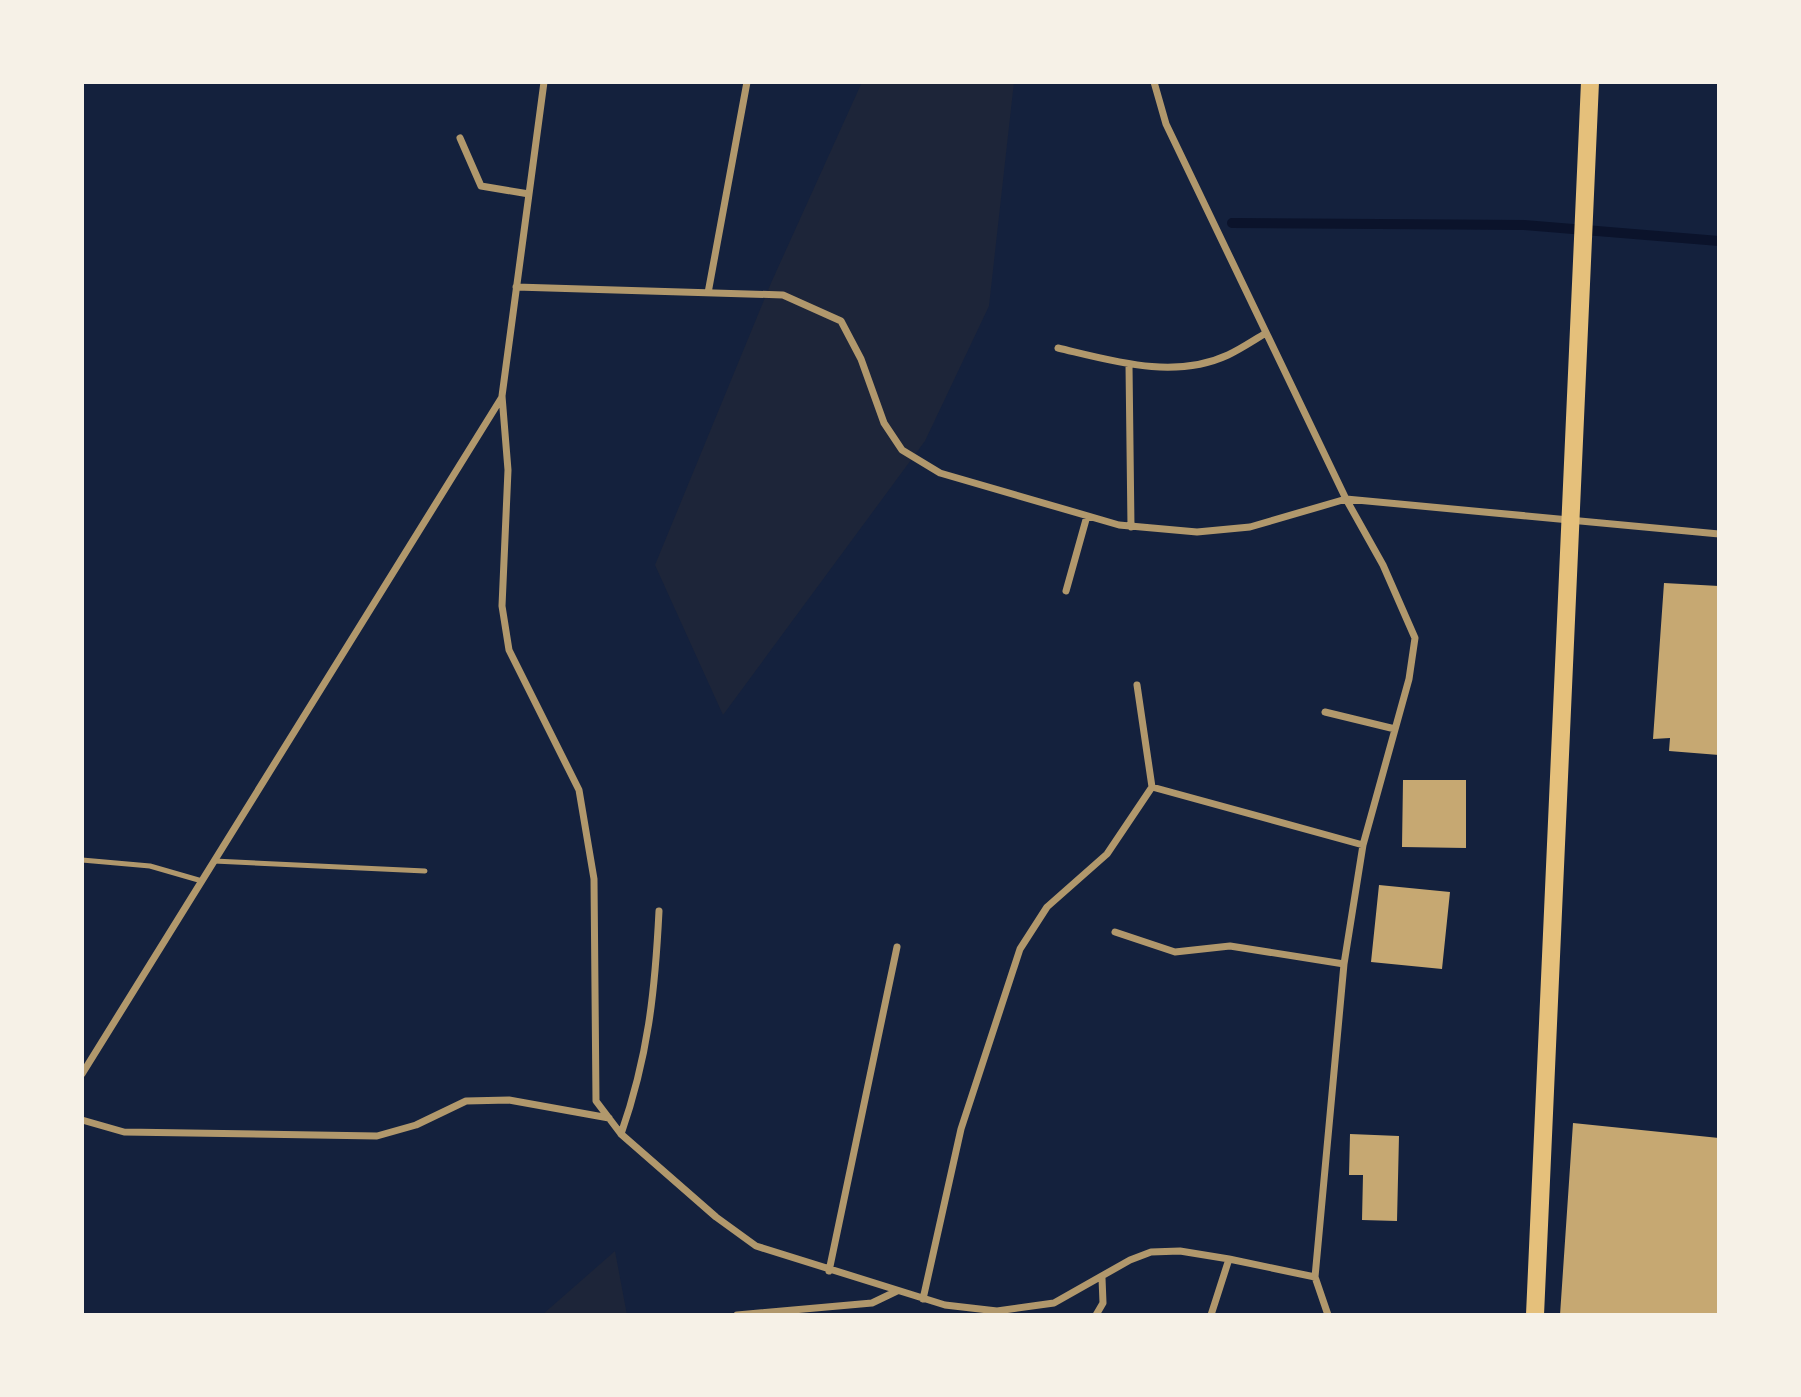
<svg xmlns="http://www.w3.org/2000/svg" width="1801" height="1397" font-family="'Space Grotesk',sans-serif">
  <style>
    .green { fill: #1d2539 }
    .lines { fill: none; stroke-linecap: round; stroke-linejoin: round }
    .stream { stroke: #0b132b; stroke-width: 10 }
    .building { fill: #c6a872 }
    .service { stroke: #b1986c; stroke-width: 5 }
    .minor { stroke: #b1986c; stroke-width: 7 }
    .primary { stroke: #e5c07b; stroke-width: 18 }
  </style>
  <rect width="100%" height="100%" fill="#14213d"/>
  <path class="green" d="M862,82H1014L989,306L925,441L723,715L655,565L771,283Z
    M615,1251L627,1315H542Z"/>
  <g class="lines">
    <path class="stream" d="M1232,223L1524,225L1719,241"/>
  </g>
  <path class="building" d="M1664,583L1719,586V755L1669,751L1670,738L1653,739Z
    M1403,780H1466V848L1402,847Z
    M1379,885L1450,892L1442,969L1371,962Z
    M1573,1123L1719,1138V1315H1560Z
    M1350,1134L1399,1136L1397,1221L1362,1220L1363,1175H1349Z"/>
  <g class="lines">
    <path class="service" d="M82,860L150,866L202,881
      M214,861L425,871"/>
    <path class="minor" d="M544,82L502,396L508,470L502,606L509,650L579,790L594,879L596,1101L621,1134L716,1217L756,1246L945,1305L997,1311L1054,1303L1130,1260L1151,1252L1180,1251L1229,1259L1315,1277
      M1154,82L1166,124L1346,499L1383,565L1415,638L1409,679L1363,845L1344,964L1315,1277L1328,1315
      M460,138L481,186L529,194
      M516,287L783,295L841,321L861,359L884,423L902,450L940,473L1119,525L1197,532L1250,527L1346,499L1719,534
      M708,293L747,82
      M1058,348C1113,361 1174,380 1228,355C1241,349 1254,340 1266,333
      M1129,365L1131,527
      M1066,591L1087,516
      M1137,685L1152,787
      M1325,712L1395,729
      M1115,932L1175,952L1230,946L1344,964
      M82,1074L502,397
      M82,1120L124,1132L377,1136L416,1125L466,1101L509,1100L609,1118
      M621,1134C648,1057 655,992 659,911
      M829,1271L897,947
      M923,1299L961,1129L1020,949L1047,907L1107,854L1152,787L1363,845
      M737,1315L872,1303L897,1291
      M1096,1315L1103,1303L1102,1278
      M1211,1315L1229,1259"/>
    <path class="primary" d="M1535,1315L1590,82"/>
  </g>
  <rect width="1801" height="1397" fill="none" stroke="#f6f1e7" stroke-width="168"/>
</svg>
